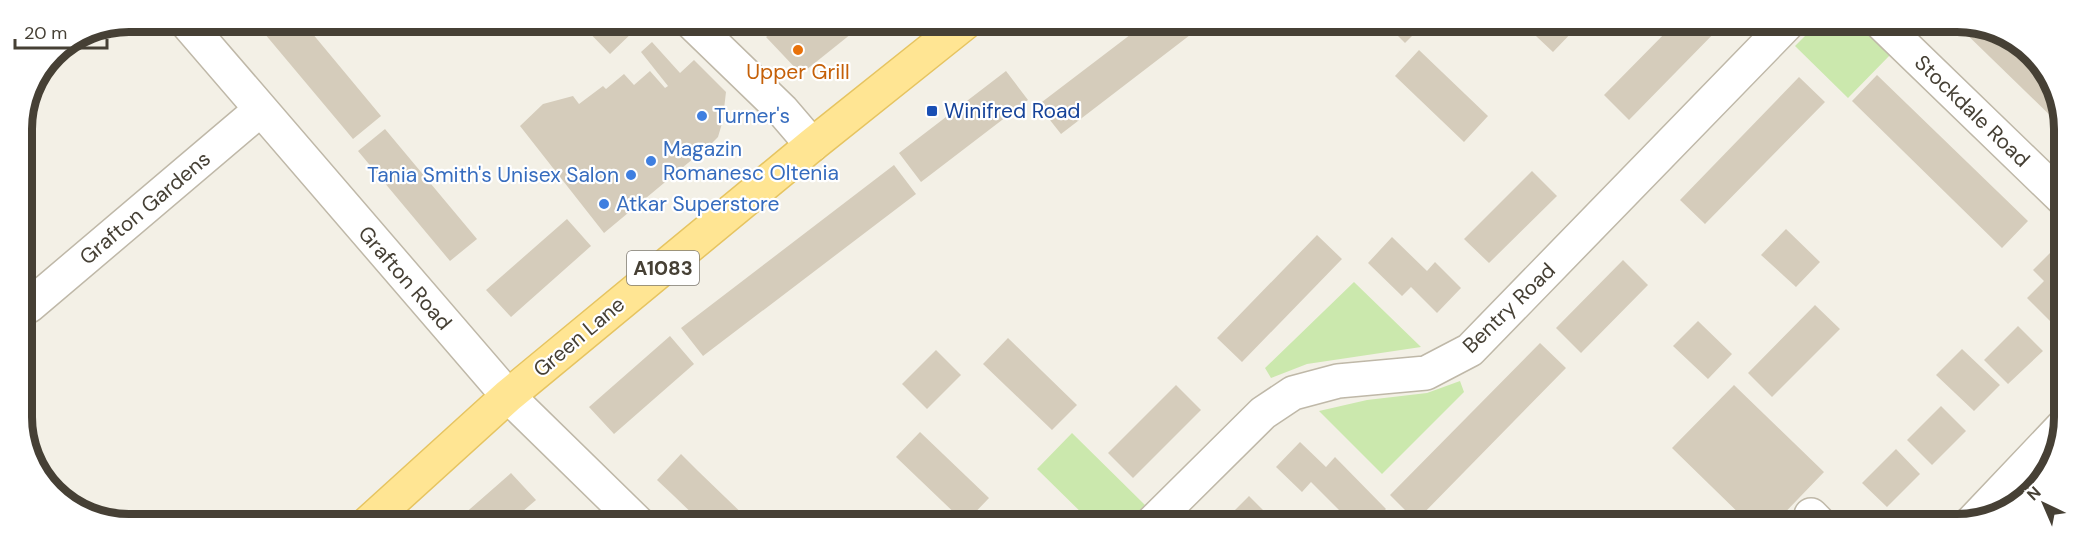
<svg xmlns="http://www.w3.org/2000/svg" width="2086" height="546" font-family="'DM Sans',sans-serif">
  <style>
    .green { fill: #cbe8ad }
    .building { fill: #d5ccbb }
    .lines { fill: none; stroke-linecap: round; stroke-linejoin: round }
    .minor-casing { stroke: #bfb8a8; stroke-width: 36 }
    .major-casing { stroke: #e6c461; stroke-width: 36 }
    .minor { stroke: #fff; stroke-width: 33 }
    .major { stroke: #ffe593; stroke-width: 33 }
    .food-dot { fill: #e8710a; stroke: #fff; stroke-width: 2 }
    .transit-dot { fill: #1a4fb4; stroke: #fff; stroke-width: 2 }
    .shop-dot { fill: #3f7fe0; stroke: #fff; stroke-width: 2 }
    .labels { text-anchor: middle; stroke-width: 4.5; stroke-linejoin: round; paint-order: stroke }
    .shield { fill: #fff; stroke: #7e7972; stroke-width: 1.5 }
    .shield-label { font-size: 20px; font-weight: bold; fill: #464035 }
    .food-label { font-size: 21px; fill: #c56008; stroke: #fff }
    .transit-label { font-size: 21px; fill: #164399; stroke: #fff; text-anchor: start }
    .street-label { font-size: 21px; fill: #464035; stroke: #fff }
    .shop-label { font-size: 21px; fill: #366cbe; stroke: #fff; text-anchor: start }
    .rim { fill: none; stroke: #464035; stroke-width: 8 }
  </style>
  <rect width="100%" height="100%" fill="#f3f0e6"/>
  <path class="green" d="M1818,23H1860L1891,54L1848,98L1795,46Z
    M1354,282L1421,347L1307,364L1271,378L1265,368Z
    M1460,381L1464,392L1382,474L1319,411L1367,400L1427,393Z
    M1072,433L1145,505L1126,524H1093L1037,469Z"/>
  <path class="building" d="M254,21H302L381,116L353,139Z
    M579,22H630L636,29L610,54Z
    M771,22H866L801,74L766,37L777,29Z
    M1147,22H1207L1061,134L1038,105Z
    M1384,22H1426L1405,43Z
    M1522,23H1573L1577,27L1553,52Z
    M1675,23H1724L1629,120L1604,95Z
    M1955,23H1979L2033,52L2063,107V128Z
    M652,42L680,73L694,60L726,92L724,109L718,114L723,120L718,137L712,143L604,233L520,126L543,104L573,96L579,104L603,86L606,89L624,74L634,85L650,71L665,88L668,86L641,52Z
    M1419,50L1488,116L1464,142L1395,76Z
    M1006,71L1028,100L921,182L899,153Z
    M1877,75L2028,221L2002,248L1852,101Z
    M1799,77L1825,102L1705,224L1680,200Z
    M385,129L477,239L450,261L358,151Z
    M894,165L916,194L703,356L681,328Z
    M1532,171L1557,196L1489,263L1464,239Z
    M567,219L591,246L511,317L486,290Z
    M1786,229L1820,262L1796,287L1761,255Z
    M1317,235L1342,259L1242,362L1217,338Z
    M1392,237L1427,271L1435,262L1461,288L1437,313L1411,287L1402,296L1368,263Z
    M2063,240V311L2051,322L2027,298L2044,281L2033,270Z
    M1623,260L1648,285L1581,353L1556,328Z
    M1815,305L1840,329L1772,397L1748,373Z
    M1698,321L1732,354L1708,379L1673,346Z
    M2018,326L2043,351L2008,384L1984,360Z
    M670,336L694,364L614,434L589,407Z
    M1008,338L1077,405L1052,430L983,364Z
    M1540,343L1566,368L1416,521L1390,495Z
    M1962,349L2000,385L1974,411L1936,375Z
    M936,350L961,375L927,409L902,384Z
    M1176,385L1201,410L1133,478L1108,453Z
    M1734,385L1824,472L1773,525H1751L1672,448Z
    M1941,406L1966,431L1932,465L1907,440Z
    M920,432L989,498L965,523L896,457Z
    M1300,442L1326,467L1335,457L1386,509L1371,524H1351L1344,517L1345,516L1311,482L1302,492L1276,467Z
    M1896,449L1920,474L1887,507L1862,483Z
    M681,454L698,471L753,524L702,523L674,496L657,480Z
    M511,473L536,500L509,523H454Z
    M1249,496L1274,521L1271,524H1221Z"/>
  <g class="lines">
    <g class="minor-casing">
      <path id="minor" d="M185,21L508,396L638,523
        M691,22L782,110L812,145
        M1881,23L2063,199
        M29,306L260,110
        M1811,515L1821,525
        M1972,522L2063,426
        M1151,524L1263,413L1293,393L1338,381L1426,373L1470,350L1788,23"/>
    </g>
    <g class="major-casing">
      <path id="major" d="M368,523L508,396L812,145L966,22"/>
    </g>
    <use href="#minor" class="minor"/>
    <use href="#major" class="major"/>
  </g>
  <circle class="food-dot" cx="798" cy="50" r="6"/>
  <rect class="transit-dot" x="926" y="105" width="12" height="12" rx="3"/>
  <g class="shop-dot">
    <circle cx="702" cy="116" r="6"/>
    <circle cx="651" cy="161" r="6"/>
    <circle cx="631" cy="175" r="6"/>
    <circle cx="604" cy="204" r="6"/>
  </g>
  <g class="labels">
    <rect class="shield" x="627" y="251" width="72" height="34" rx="4.5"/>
    <g class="shield-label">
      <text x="663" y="275">A1083</text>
    </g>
    <g class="food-label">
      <text x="798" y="79">Upper Grill</text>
    </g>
    <g class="transit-label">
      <text x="944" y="118">Winifred Road</text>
    </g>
    <g class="street-label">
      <text transform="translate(1972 111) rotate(44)" y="7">Stockdale Road</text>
      <text transform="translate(145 208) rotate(-40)" y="7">Grafton Gardens</text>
      <text transform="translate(405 278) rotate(49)" y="7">Grafton Road</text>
      <text transform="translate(1509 308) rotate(-44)" y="7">Bentry Road</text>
      <text transform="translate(579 337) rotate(-40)" y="7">Green Lane</text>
    </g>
    <g class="shop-label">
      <text x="714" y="123">Turner's</text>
      <text x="663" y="156">Magazin<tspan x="663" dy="24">Romanesc Oltenia</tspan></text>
      <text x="619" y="182" text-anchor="end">Tania Smith's Unisex Salon</text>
      <text x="616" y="211">Atkar Superstore</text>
    </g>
  </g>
  <path d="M0 0H2086V546H0ZM129 32H1957A97 97 0 0 1 2054 129V417A97 97 0 0 1 1957 514H129A97 97 0 0 1 32 417V129A97 97 0 0 1 129 32Z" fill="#fff" fill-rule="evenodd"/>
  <path class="rim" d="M129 32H1957A97 97 0 0 1 2054 129V417A97 97 0 0 1 1957 514H129A97 97 0 0 1 32 417V129A97 97 0 0 1 129 32Z"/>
  <g transform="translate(2044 504) rotate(316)" stroke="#ffffff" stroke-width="4.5" paint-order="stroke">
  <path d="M0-4.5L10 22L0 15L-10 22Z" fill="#464035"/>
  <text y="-9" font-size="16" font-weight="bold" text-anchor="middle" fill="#464035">N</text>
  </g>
  <path d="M15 39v9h92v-9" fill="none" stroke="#464035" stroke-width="3"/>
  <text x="24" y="39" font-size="18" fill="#464035" stroke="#ffffff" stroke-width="4.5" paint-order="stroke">20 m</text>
</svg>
